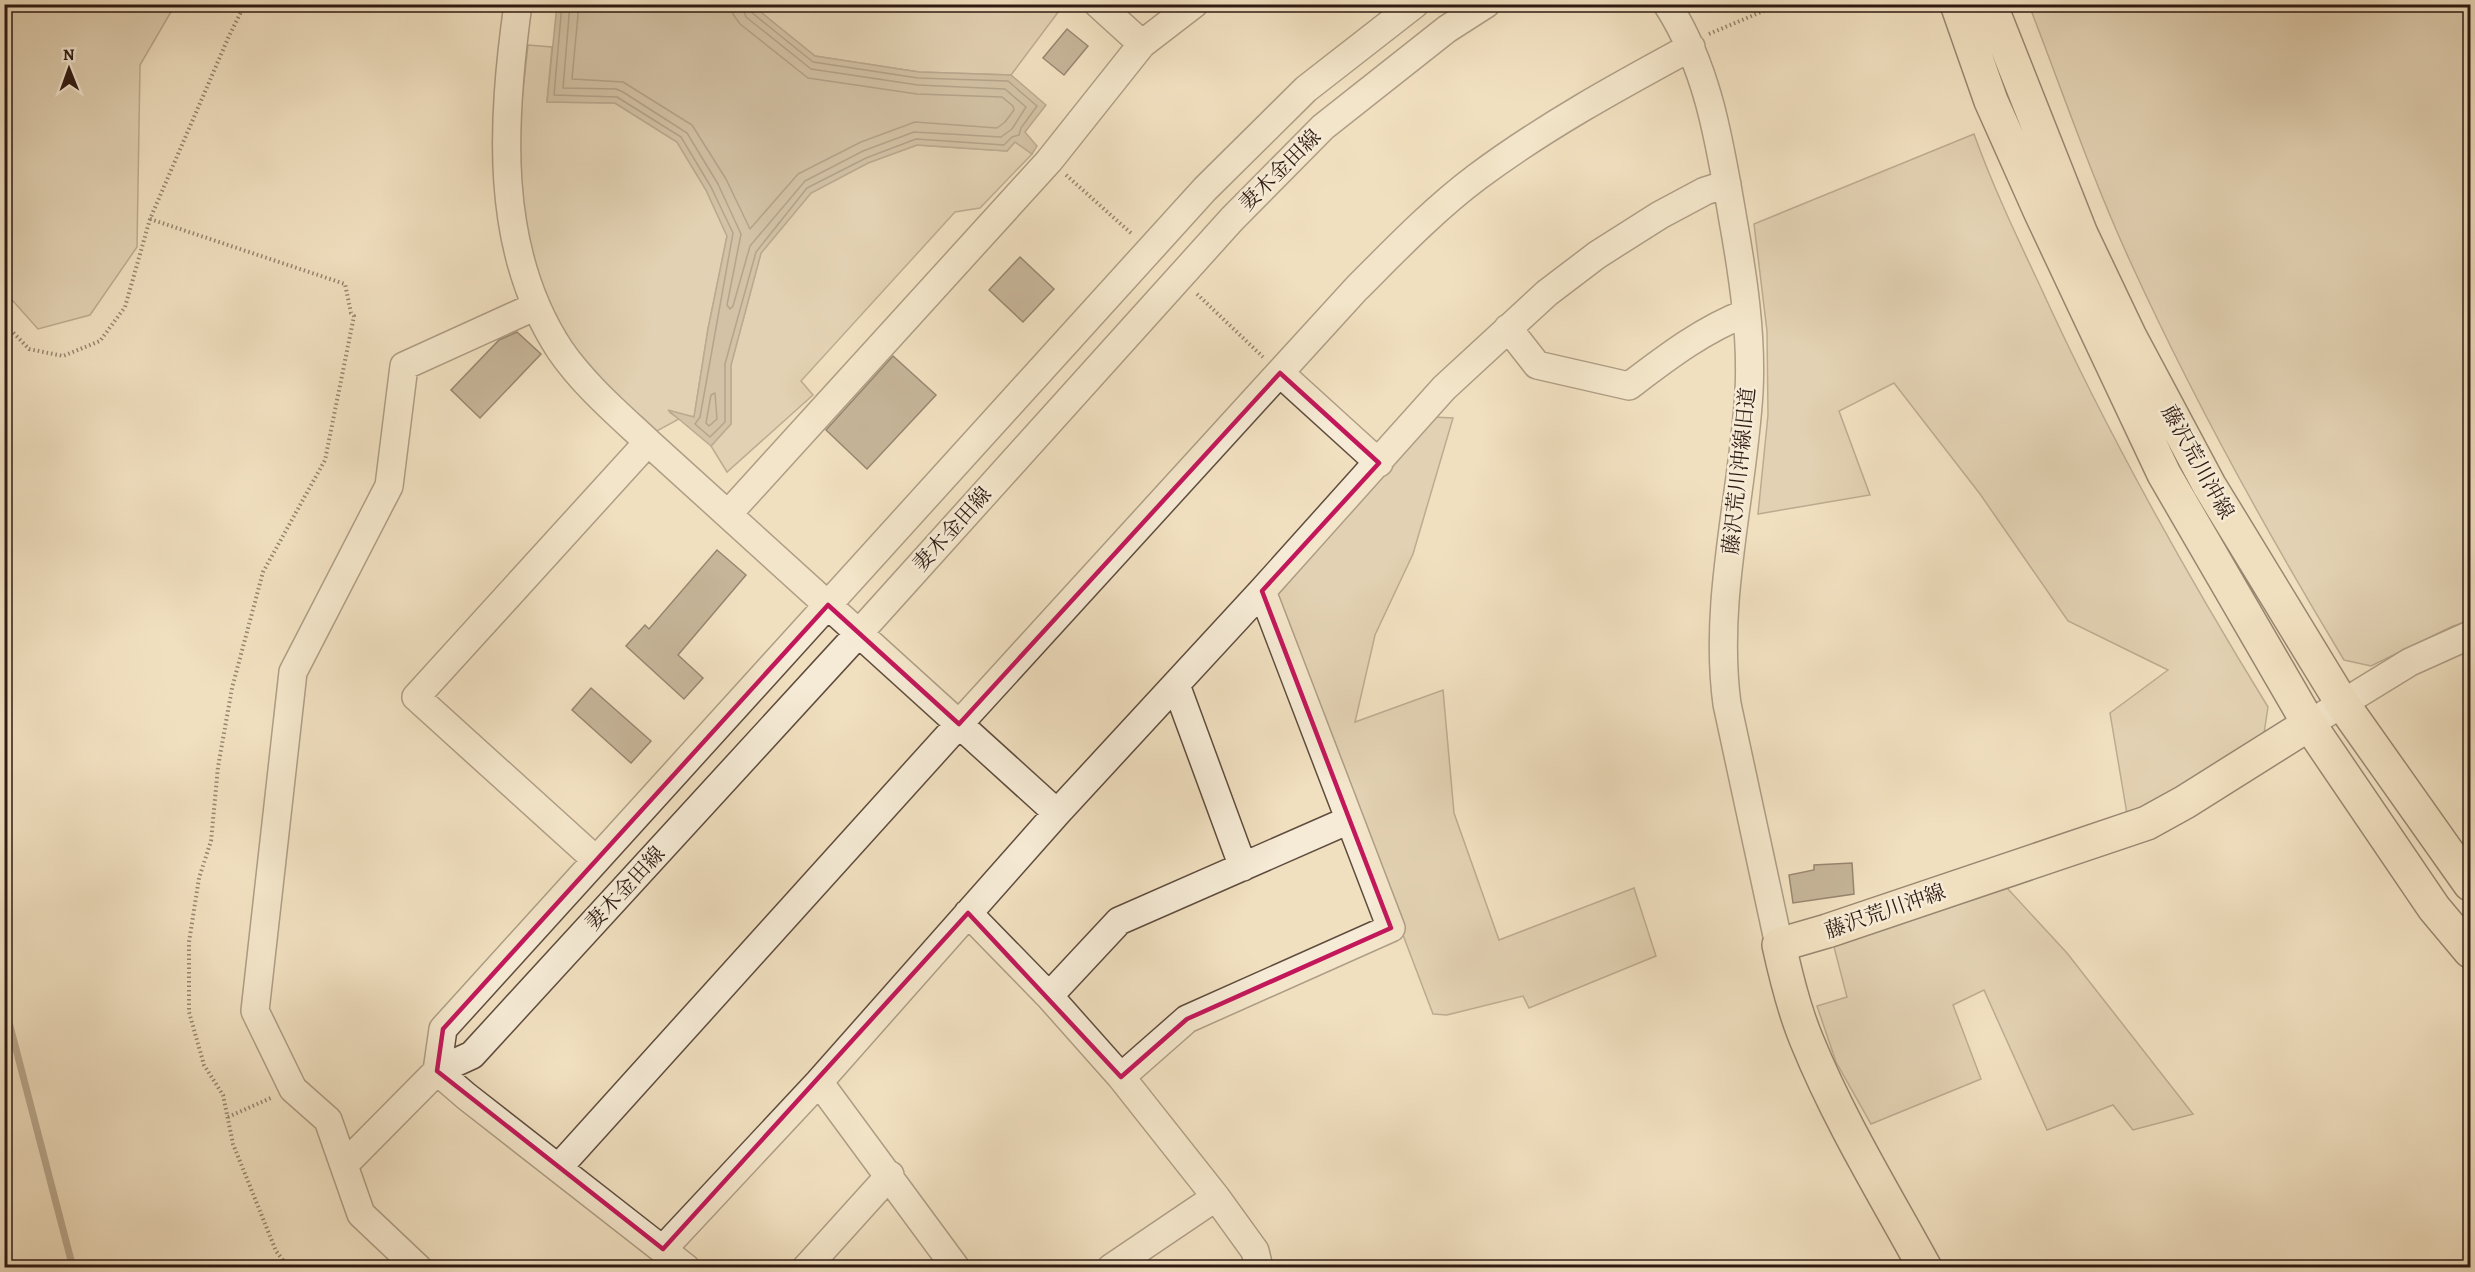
<svg xmlns="http://www.w3.org/2000/svg" width="2475" height="1272" font-family="Alegreya,'Noto Serif JP',serif">
  <style>
    .green { fill: #d0bea2; stroke: #7f6c5a; stroke-width: 1.5 }
    .water { fill: #af9d85; stroke: #7b6957; stroke-width: 1.5 }
    .lines { fill: none; stroke-linecap: round; stroke-linejoin: round }
    .shore { stroke: #6e5c4c; stroke-width: 1.5 }
    .stream { stroke: #7b6957; stroke-width: 7 }
    .building { fill: #93816c; stroke: #2e1a12; stroke-width: 1.5 }
    .minor-casing { stroke: #5f4c3e; stroke-width: 30 }
    .major-casing { stroke: #2e1a12; stroke-width: 36 }
    .path { stroke: #2e1a12; stroke-width: 4; stroke-dasharray: 1.5 3; stroke-linecap: butt }
    .minor { stroke: #f6ebd6; stroke-width: 27 }
    .major { stroke: #f1e0c0; stroke-width: 33 }
    .marked { fill: none; stroke: #c2185b; stroke-width: 4.5; stroke-linejoin: round }
    .labels { text-anchor: middle; stroke-width: 5; stroke-linejoin: round; paint-order: stroke }
    .street-label { font-size: 21px; fill: #2e1a12; stroke: #f6ebd6 }
  </style>
  <rect width="100%" height="100%" fill="#f1e0c0"/>
  <filter id="stains"><feTurbulence type="fractalNoise" baseFrequency=".00333" numOctaves="4"/><feColorMatrix values="0 0 0 0 .2 0 0 0 0 .09 0 0 0 0 .02 0 0 0 .5 -.17"/></filter>
  <radialGradient id="worn" r=".72"><stop offset=".6" stop-color="#630" stop-opacity="0"/><stop offset="1" stop-color="#630" stop-opacity=".3"/></radialGradient>
  <path class="green" d="M1060,4L1062,7L1011,75L919,72L815,56L751,5Z
    M4,5H175L140,65L137,247L90,315L38,329L5,292Z
    M2029,5H2470V621L2453,626L2371,666L2344,660C2266,531 2193,399 2130,261C2092,178 2062,90 2029,5Z
    M528,45L552,47L547,102L615,103L677,142L706,190L727,236L708,329L694,417L669,412L679,419L657,431L637,419L562,333L530,266L516,194L520,118Z
    M1974,134C1993,187 2017,237 2041,288C2107,433 2185,572 2268,707L2263,740L2159,803L2127,814L2110,713L2168,670L2068,621L1980,494L1894,383L1839,411L1870,495L1758,514L1768,415L1767,331L1754,224Z
    M1015,142L1032,154L980,208L955,212L801,381L813,395L727,472L711,446L731,424V365L761,253L811,193L868,163L917,145L1007,151Z
    M1433,417L1453,418L1413,554L1375,635L1355,722L1443,690L1454,813L1499,940L1634,888L1656,956L1529,1008L1523,996L1447,1015L1433,1014L1275,598Z
    M2007,888L2067,953L2193,1114L2133,1130L2113,1105L2047,1130L1984,990L1953,1005L1981,1079L1871,1124L1836,1062L1817,1006L1847,997L1834,947Z"/>
  <path class="water" d="M751,4L815,56L919,72L1011,75L1046,105L1025,132L1037,146L1032,154L1015,142L1007,151L917,145L868,163L811,193L761,253L731,365V424L711,446L668,410L694,417L708,329L727,236L706,190L677,142L615,103L547,102L557,5Z"/>
  <g class="lines">
    <path class="shore" d="M562,4L554,95L617,97L681,137L711,187L733,233L700,417L695,424L710,437L725,422V364L756,252L807,188L866,158L916,139L1004,145L1012,137L1019,135L1021,128L1037,106L1008,81L918,78L813,62L751,12L748,4
      M570,4L563,88L616,89L623,92L687,133L718,184L741,234L727,305L730,309L733,306L750,246L805,181L863,151L914,132L1001,137L1012,129L1026,107L1005,89L918,85L811,69L746,17L741,4
      M579,4L572,79L623,82L692,125L726,179L750,229L798,174L861,142L915,122L997,128L1005,122L1014,110L1013,106L1002,97L917,94L808,78L740,24L733,14L732,4
      M715,393L717,419L709,426L706,423L711,395Z"/>
    <path class="stream" d="M4,1003L73,1268"/>
  </g>
  <path class="building" d="M1067,29L1088,46L1064,75L1043,58Z
    M1020,257L1054,289L1023,322L989,290Z
    M517,332L541,354L480,418L451,390L499,340Z
    M893,356L936,395L867,469L826,430Z
    M717,550L746,575L678,655L703,678L684,699L626,646L645,625L649,629Z
    M591,688L651,741L631,763L572,710Z
    M1852,863L1854,894L1793,903L1789,875L1814,870V865Z"/>
  <g class="lines">
    <g class="minor-casing">
      <path id="minor" d="M518,4C502,120 493,248 560,350C584,385 617,413 648,442L1057,813
        M1098,4L1142,44
        M1667,4C1709,69 1720,145 1733,220C1743,276 1752,335 1749,392C1743,495 1713,600 1727,704L1779,945
        M1508,328L1537,365L1629,386C1666,358 1702,330 1746,313
        M1280,373L1379,463
        M728,514L1049,161L1142,44L1194,4
        M1176,685L1243,867
        M2309,724L2410,662L2470,635
        M596,860L416,697L648,442
        M968,913L1049,996L1121,1077L1216,1197L1255,1251L1259,1268
        M1049,996L1119,921L1349,820
        M437,1071L443,1029L1205,189L1306,89L1415,4
        M437,1071L466,1096L686,1268
        M1121,1077L1187,1019L1391,928L1262,591
        M819,1082L956,1268
        M345,1164L437,1071L472,1055L859,633L1232,219L1323,127L1447,29L1486,4
        M559,1167L959,724L1356,289C1395,250 1433,210 1477,177C1544,127 1617,87 1691,47
        M663,1249L819,1082L1057,813L1262,591L1444,388L1547,293L1597,255L1660,215L1705,191L1727,184
        M418,1268L361,1214L328,1120L293,1089L255,1011L293,672L389,486L404,366L536,306
        M806,1268L890,1175
        M1111,1268L1216,1197"/>
    </g>
    <g class="major-casing">
      <path id="major" d="M1957,4L1991,101L2041,213L2164,474L2309,724L2434,908L2470,951
        M1990,4L2081,234L2130,337L2209,485L2342,703L2470,884
        M1925,1268C1884,1193 1839,1120 1807,1041C1794,1010 1786,977 1779,945L1827,931L2147,823L2185,802L2309,724"/>
    </g>
    <path class="path" d="M1709,34L1780,4
      M1066,175L1132,234
      M150,219L345,284L351,313L354,316L325,460L263,572L232,688L218,767L211,841L199,878L189,942V1012L204,1065L223,1095L233,1144L276,1251L289,1268
      M1197,294L1263,357
      M4,323L29,349L63,356L100,341L125,307L150,219L229,36L245,4
      M228,1117L273,1097"/>
    <use href="#minor" class="minor"/>
    <use href="#major" class="major"/>
  </g>
  <path d="M0 0H2475V1272H0ZM1280,373L1379,463L1262,591L1391,928L1187,1019L1121,1077L968,913L663,1249L437,1071L443,1029L828,605L959,724Z" fill="#f1e0c0" fill-opacity=".55" fill-rule="evenodd"/>
  <path class="marked" d="M1280,373L1379,463L1262,591L1391,928L1187,1019L1121,1077L968,913L663,1249L437,1071L443,1029L828,605L959,724Z"/>
  <g class="labels">
    <g class="street-label">
      <text transform="translate(1280 170) rotate(-45)" y="7">妻木金田線</text>
      <text transform="translate(2198 462) rotate(61)" y="7">藤沢荒川沖線</text>
      <text transform="translate(1739 471) rotate(-84)" y="7">藤沢荒川沖線旧道</text>
      <text transform="translate(952 529) rotate(-48)" y="7">妻木金田線</text>
      <text transform="translate(625 888) rotate(-47)" y="7">妻木金田線</text>
      <text transform="translate(1885 911) rotate(-19)" y="7">藤沢荒川沖線</text>
    </g>
  </g>
  <rect width="2475" height="1272" fill="none" stroke="#f1e0c0" stroke-width="24"/>
  <rect x="6" y="6" width="2463" height="1260" fill="none" stroke="#2e1a12" stroke-width="3"/>
  <rect x="12" y="12" width="2451" height="1248" fill="none" stroke="#2e1a12" stroke-width="1.5"/>
  <g transform="translate(69 69) rotate(359)" stroke="#f6ebd6" stroke-width="4.5" paint-order="stroke">
  <path d="M0-4.5L10 22L0 15L-10 22Z" fill="#2e1a12"/>
  <text y="-9" font-size="16" font-weight="bold" text-anchor="middle" fill="#2e1a12">N</text>
  </g>
  <rect width="100%" height="100%" filter="url(#stains)"/>
  <rect width="100%" height="100%" fill="url(#worn)"/>
</svg>
